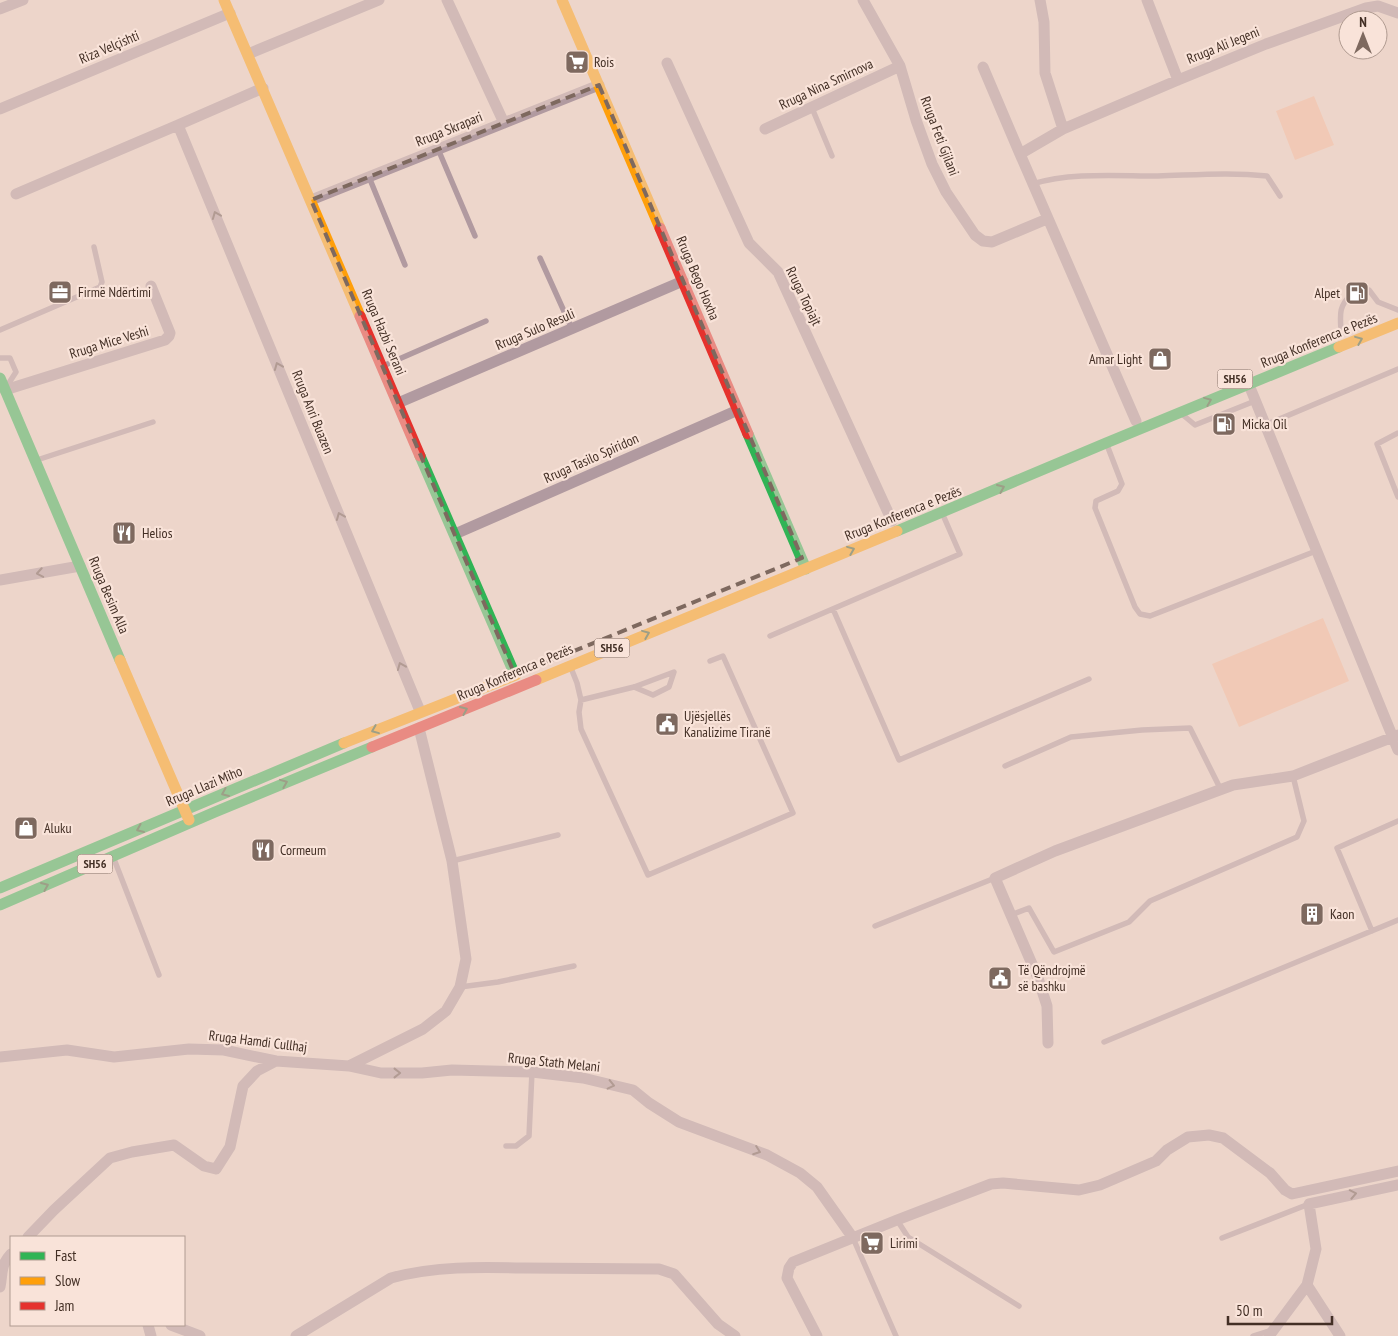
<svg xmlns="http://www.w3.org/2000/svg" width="1398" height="1336" font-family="'PT Sans Narrow',sans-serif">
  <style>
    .grass { fill: #f7bb9d }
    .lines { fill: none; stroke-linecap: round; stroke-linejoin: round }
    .lane { stroke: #b19aa0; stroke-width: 5.5 }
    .street { stroke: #b19aa0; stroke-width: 11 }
    .fast { stroke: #30b455; stroke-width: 11 }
    .slow { stroke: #ff9f0a; stroke-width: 11 }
    .jam { stroke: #e5322d; stroke-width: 11 }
    .oneway { stroke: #6a5450 }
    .oneway2 { stroke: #3c5e36 }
    .marked { fill: none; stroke: #7e695f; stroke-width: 4; stroke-dasharray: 10 6; stroke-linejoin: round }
    .labels { text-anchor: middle; stroke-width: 4.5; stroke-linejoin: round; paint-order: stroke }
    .shield { fill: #f9e3d9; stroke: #7a655b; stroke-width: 1 }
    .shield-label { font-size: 12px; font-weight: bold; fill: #432f25 }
    .street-label { font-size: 14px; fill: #432f25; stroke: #f9e3d9 }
    .poi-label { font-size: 14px; fill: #432f25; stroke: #f9e3d9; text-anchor: start }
  </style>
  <rect width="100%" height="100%" fill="#edd6cb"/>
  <path class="grass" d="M1314,96L1334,145L1295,160L1276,111Z
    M1323,618L1349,681L1239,727L1212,664Z"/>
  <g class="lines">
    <path class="lane" d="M812,108L832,156
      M438,149L475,236
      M369,177L405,265
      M1032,184C1072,172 1116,176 1158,176C1195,175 1230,172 1267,176L1280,196
      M540,258L572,329
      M1364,290H1369L1378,302L1398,310
      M0,330L100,287L102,282L94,247
      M1341,335C1341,318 1337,308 1350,296
      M0,358H10L16,372L7,386
      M383,366L486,321
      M1183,415L1195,425L1255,401
      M1265,425L1398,369
      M1398,433L1377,444L1398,497
      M1107,445L1122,484L1118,491L1096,501L1095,508L1135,607L1140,614L1150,616L1316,551
      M37,460L153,422
      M833,609L899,760L1089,679
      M770,636L960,554L943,515
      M571,668L577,683L581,700L579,712L581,729L648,875L793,813L723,656L710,661
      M581,700L634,687L674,672L669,687L653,695L634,687
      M1005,766L1071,737L1142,730L1190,728L1221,790
      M114,859L159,975
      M452,861L558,835
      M1011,915L1029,908L1054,952L1129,922L1150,901L1297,837L1304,821L1293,776
      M875,926L995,878
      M1372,931L1337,848L1398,821
      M460,987L498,982L574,966
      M1104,1042L1398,920
      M506,1146H516L529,1136L532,1072
      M897,1220L908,1237L1019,1306
      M853,1238L896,1336
      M1222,1238L1309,1204
      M1253,1336L1272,1330"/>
    <path class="street" d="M447,0L504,123
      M863,0L900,66L916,120L932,164L946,192L975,235L983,241L992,242L1047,219
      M1040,0L1044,22L1045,73L1063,129
      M1147,0L1178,80
      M0,9L23,0
      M248,54L379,0
      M667,63L749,243L778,272L892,521
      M983,67L1020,154
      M263,88L178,125L420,711
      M0,109L230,13
      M765,129L900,66
      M16,194L178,125
      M311,200L599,85
      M1249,385L1398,750
      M5,390L165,340L169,336L170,333L151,286
      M398,403L683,281
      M1136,421L1020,154L1063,129L1178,80L1266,44L1366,8L1378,6L1398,13
      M455,534L738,410
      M0,580L80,566
      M1048,1043L1047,1006L1038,978L995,878L1055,851L1233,785L1293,776L1398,735
      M0,1057L67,1050L114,1057L189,1049L224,1050L276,1061L349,1066L381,1073H422L452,1070L532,1072L583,1078L633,1090L649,1103L679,1122L767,1155L800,1173L817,1187L853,1238
      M349,1066L423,1029L446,1011L460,987L466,959L452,861L419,728
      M28,1237L54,1210L110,1158L132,1152L174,1145L204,1166L216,1169L230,1147L243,1086L257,1071L276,1061
      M1307,1285L1340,1336
      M0,1287C3,1272 0,1266 11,1254
      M148,1325L151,1336
      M171,1325L200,1336
      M296,1336L391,1278C435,1266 479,1267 524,1268C569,1268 614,1269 659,1269L674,1274L718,1324L735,1336
      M817,1336L787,1278L789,1268L793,1262L897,1220L991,1184L1003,1183L1079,1190L1100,1185L1156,1161L1167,1150L1188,1137L1209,1135L1223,1138L1270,1173L1285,1190L1292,1194L1398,1171
      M1269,1336L1307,1285L1316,1249L1309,1204L1398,1185"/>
    <path class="fast" d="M0,378L120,660
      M748,434L806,569
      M420,456L515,675
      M897,531L1106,443L1339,347
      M0,888L344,743
      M0,905L215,812L372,747"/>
    <path class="slow" d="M224,0L360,316
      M562,0L660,228
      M1339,347L1398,323
      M120,660L189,820
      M536,680L897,531
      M344,743L516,675"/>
    <path class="jam" d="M660,228L748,434
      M360,316L420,456
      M372,747L536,680"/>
  </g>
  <defs><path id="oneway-chevron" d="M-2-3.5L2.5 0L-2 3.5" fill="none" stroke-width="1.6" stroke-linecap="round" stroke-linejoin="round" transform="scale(1.25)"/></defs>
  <g class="oneway">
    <use href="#oneway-chevron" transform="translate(216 215) rotate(-112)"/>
    <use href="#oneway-chevron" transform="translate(278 366) rotate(-112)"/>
    <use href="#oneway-chevron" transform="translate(340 516) rotate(-112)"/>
    <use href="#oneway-chevron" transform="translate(40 573) rotate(170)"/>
    <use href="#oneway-chevron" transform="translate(401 666) rotate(-112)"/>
    <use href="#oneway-chevron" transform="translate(397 1073)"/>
    <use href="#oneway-chevron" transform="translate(611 1085) rotate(13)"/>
    <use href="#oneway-chevron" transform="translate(757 1151) rotate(20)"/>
    <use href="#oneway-chevron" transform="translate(1353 1194) rotate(-11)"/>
  </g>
  <g class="oneway2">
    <use href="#oneway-chevron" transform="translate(1359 340) rotate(-22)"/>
    <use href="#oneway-chevron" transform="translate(1208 401) rotate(-22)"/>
    <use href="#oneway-chevron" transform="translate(1001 488) rotate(-23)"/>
    <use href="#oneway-chevron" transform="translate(851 550) rotate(-22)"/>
    <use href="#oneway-chevron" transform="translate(646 634) rotate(-22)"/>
    <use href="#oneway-chevron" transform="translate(464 710) rotate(-23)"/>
    <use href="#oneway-chevron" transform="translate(375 730) rotate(158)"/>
    <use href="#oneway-chevron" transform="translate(284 783) rotate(-22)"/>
    <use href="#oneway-chevron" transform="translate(225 793) rotate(157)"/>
    <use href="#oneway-chevron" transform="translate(140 829) rotate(157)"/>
    <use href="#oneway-chevron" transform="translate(45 886) rotate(-23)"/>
  </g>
  <path d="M0 0H1398V1336H0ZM599,85L802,558L515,675L311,200Z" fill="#edd6cb" fill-opacity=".55" fill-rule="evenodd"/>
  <path class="marked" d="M599,85L802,558L515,675L311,200Z"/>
  <defs>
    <g id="supermarket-square" transform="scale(1.25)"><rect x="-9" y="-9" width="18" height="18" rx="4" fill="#7e695f" stroke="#f9e3d9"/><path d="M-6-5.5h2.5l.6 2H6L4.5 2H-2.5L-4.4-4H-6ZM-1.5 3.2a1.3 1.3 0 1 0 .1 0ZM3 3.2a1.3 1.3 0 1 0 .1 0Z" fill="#fff"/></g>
    <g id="office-square" transform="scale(1.25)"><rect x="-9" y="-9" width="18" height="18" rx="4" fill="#7e695f" stroke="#f9e3d9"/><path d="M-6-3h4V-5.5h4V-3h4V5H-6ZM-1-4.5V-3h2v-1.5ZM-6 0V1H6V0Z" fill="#fff"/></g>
    <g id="fuel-square" transform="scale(1.25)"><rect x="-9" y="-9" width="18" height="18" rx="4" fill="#7e695f" stroke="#f9e3d9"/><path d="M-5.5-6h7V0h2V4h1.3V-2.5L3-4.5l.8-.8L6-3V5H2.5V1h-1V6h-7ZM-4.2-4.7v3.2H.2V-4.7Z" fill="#fff"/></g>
    <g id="shop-square" transform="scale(1.25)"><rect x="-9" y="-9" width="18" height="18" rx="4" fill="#7e695f" stroke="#f9e3d9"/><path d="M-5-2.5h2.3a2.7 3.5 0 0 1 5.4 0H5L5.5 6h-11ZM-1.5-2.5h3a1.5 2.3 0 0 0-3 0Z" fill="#fff"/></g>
    <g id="restaurant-square" transform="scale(1.25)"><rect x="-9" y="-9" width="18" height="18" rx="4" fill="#7e695f" stroke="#f9e3d9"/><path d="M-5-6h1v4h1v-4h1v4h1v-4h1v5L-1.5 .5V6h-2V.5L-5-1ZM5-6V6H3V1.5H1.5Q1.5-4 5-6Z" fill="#fff"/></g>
    <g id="civic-square" transform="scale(1.25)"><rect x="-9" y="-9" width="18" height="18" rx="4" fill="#7e695f" stroke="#f9e3d9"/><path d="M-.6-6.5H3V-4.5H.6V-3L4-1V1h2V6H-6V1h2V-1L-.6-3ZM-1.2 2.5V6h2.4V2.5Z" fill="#fff"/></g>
    <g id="building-square" transform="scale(1.25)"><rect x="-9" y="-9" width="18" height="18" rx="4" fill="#7e695f" stroke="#f9e3d9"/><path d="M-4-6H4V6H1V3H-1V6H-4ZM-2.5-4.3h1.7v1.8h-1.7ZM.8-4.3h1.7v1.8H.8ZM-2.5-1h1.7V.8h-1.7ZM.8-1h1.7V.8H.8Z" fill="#fff"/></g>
  </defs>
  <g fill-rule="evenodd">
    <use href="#supermarket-square" x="577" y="62"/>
    <use href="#office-square" x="60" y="292"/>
    <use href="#fuel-square" x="1357" y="293"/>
    <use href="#shop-square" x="1160" y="359"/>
    <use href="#fuel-square" x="1224" y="424"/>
    <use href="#restaurant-square" x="124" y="533"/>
    <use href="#civic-square" x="667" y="724"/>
    <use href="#shop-square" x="26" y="828"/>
    <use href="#restaurant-square" x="263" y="850"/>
    <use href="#building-square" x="1312" y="914"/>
    <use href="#civic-square" x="1000" y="978"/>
    <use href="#supermarket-square" x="872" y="1243"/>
  </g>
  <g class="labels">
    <g class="shield">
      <rect x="1217.5" y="369.5" width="35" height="19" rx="4"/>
      <rect x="594.5" y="638.5" width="35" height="19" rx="4"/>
      <rect x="77.5" y="854.5" width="35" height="19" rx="4"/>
    </g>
    <g class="shield-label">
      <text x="1235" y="383">SH56</text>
      <text x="612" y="652">SH56</text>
      <text x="95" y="868">SH56</text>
    </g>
    <g class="street-label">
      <text transform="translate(1223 45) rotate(-22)" y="5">Rruga Ali Jegeni</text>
      <text transform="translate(109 47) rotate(-23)" y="5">Riza Velçishti</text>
      <text transform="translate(826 84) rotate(-25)" y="5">Rruga Nina Smirnova</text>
      <text transform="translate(449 129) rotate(-22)" y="5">Rruga Skrapari</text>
      <text transform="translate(940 136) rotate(69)" y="5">Rruga Feti Gjilani</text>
      <text transform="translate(698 278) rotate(67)" y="5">Rruga Bego Hoxha</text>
      <text transform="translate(804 296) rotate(64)" y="5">Rruga Topiajt</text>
      <text transform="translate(535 329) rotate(-23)" y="5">Rruga Sulo Resuli</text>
      <text transform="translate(384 332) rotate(67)" y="5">Rruga Hazbi Serani</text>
      <text transform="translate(1319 340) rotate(-22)" y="5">Rruga Konferenca e Pezës</text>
      <text transform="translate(109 342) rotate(-17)" y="5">Rruga Mice Veshi</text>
      <text transform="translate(313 412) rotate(68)" y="5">Rruga Anri Buazen</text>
      <text transform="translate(591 458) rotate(-24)" y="5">Rruga Tasilo Spiridon</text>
      <text transform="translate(903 513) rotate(-22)" y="5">Rruga Konferenca e Pezës</text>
      <text transform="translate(109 595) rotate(67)" y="5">Rruga Besim Alla</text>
      <text transform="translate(515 672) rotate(-23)" y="5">Rruga Konferenca e Pezës</text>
      <text transform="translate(204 786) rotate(-23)" y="5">Rruga Llazi Miho</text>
      <text transform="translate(258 1041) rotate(7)" y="5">Rruga Hamdi Cullhaj</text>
      <text transform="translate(554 1062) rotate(6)" y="5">Rruga Stath Melani</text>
    </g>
    <g class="poi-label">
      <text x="594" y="67">Rois</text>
      <text x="78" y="297">Firmë Ndërtimi</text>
      <text x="1340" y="298" text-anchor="end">Alpet</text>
      <text x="1142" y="364" text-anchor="end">Amar Light</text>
      <text x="1242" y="429">Micka Oil</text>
      <text x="142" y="538">Helios</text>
      <text x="684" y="721">Ujësjellës<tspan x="684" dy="16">Kanalizime Tiranë</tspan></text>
      <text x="44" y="833">Aluku</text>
      <text x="280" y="855">Cormeum</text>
      <text x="1330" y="919">Kaon</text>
      <text x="1018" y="975">Të Qëndrojmë<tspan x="1018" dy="16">së bashku</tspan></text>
      <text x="890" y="1248">Lirimi</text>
    </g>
  </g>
  <rect x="10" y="1236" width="175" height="90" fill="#f9e3d9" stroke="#b09b91"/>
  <rect x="20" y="1252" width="25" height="8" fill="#30b455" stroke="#b09b91"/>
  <text x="55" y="1261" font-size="15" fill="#432f25">Fast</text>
  <rect x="20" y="1277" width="25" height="8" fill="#ff9f0a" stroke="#b09b91"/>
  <text x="55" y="1286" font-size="15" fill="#432f25">Slow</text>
  <rect x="20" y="1302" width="25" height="8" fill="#e5322d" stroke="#b09b91"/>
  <text x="55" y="1311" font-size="15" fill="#432f25">Jam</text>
  <g transform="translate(1363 35)"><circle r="24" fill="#f9e3d9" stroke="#b09b91"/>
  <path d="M0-4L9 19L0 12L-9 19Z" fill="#7e695f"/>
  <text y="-8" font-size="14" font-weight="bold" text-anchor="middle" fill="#432f25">N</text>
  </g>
  <path d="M1228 1316v8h104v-8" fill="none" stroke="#432f25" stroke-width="2.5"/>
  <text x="1236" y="1316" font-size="15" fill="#432f25" stroke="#f9e3d9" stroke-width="4" paint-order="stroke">50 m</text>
</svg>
